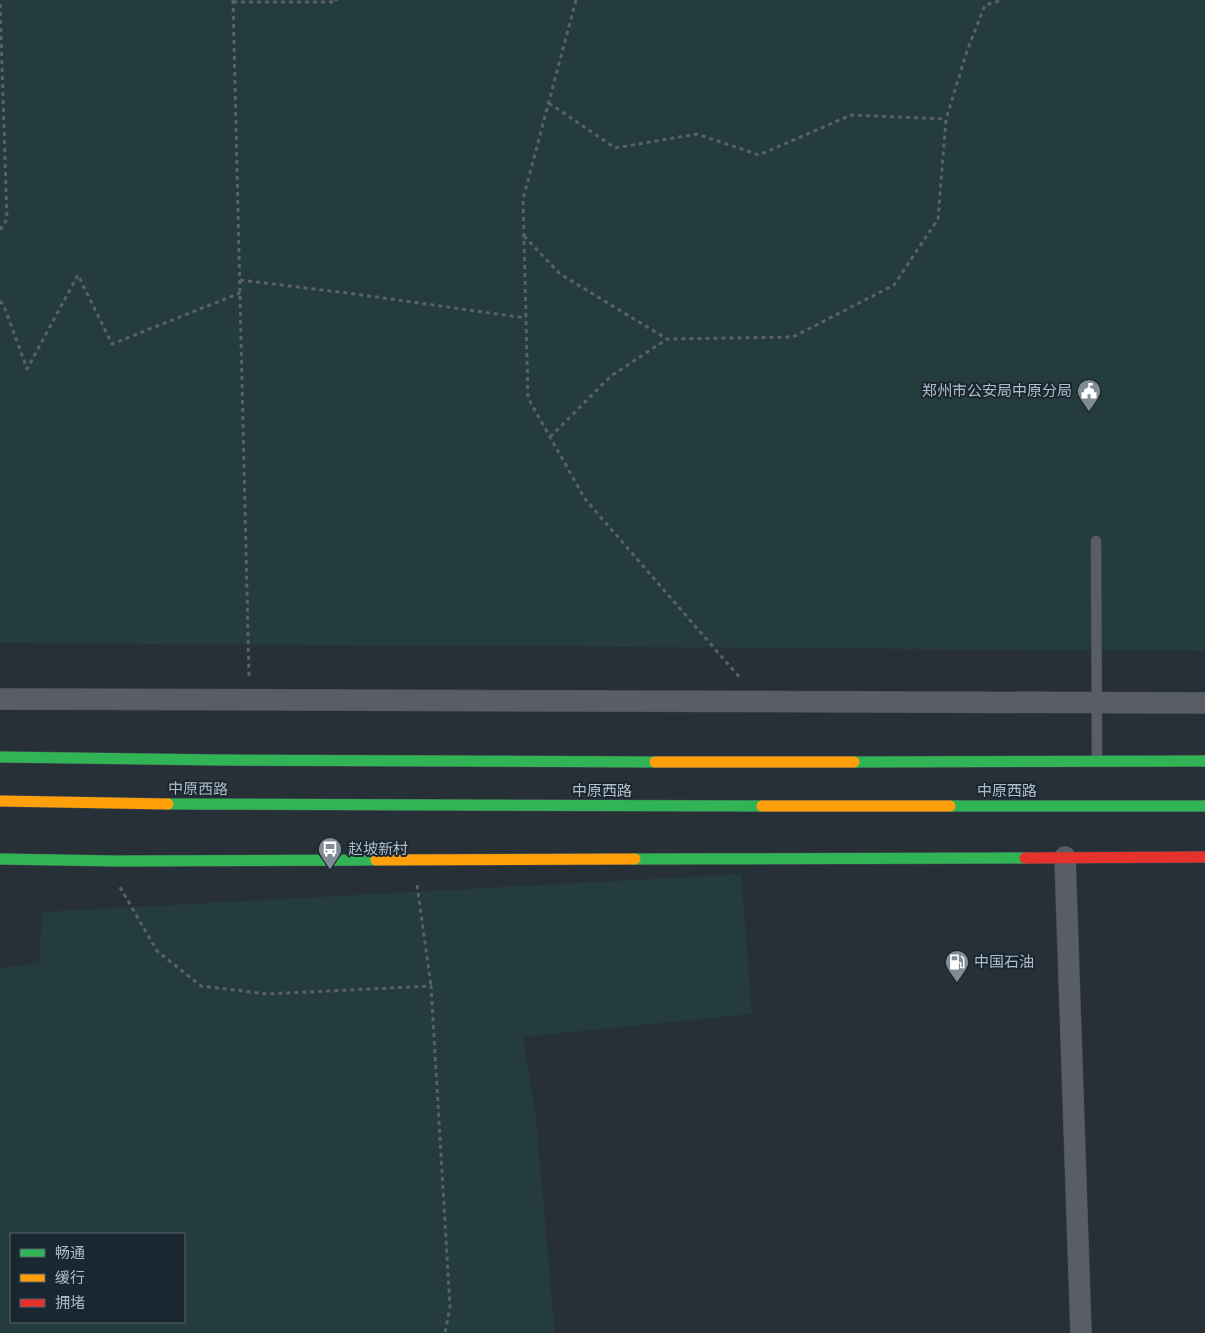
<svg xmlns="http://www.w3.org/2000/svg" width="1205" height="1333" font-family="Ubuntu,'Noto Sans SC',sans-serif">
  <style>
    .green { fill: #243c3c; fill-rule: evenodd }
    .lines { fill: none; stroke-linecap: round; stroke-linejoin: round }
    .lane-casing { stroke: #464b51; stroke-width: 11 }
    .street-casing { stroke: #464b51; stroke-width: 22 }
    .fast-casing { stroke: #464b51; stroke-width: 12 }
    .slow-casing { stroke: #464b51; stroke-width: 12 }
    .jam-casing { stroke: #464b51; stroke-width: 12 }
    .path { stroke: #5a6267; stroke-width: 3; stroke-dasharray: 4 4; stroke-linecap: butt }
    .lane { stroke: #585e64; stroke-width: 10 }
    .street { stroke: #585e64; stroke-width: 21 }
    .fast { stroke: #30b455; stroke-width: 11 }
    .slow { stroke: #ff9f0a; stroke-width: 11 }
    .jam { stroke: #e5322d; stroke-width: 11 }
    .labels { text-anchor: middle; stroke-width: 4; stroke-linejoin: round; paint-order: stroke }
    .poi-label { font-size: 15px; fill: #b0bdc8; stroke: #1a2731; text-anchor: start }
    .street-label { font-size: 15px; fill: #b0bdc8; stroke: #1a2731 }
  </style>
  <rect width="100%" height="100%" fill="#272f37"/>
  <path class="green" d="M0,0H1205V651L0,643Z
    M741,874L752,1014L523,1037L536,1118L555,1333H0V968L39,963L42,912ZM11,1234H184V1322H11Z"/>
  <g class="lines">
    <g class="lane-casing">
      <path id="lane" d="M1096,541L1097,760"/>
    </g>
    <g class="street-casing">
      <path id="street" d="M0,699L1205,703
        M1065,857L1081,1333"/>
    </g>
    <g class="fast-casing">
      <path id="fast" d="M0,757L219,760L655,762
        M854,762L1205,761
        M168,804L762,806
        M950,806H1205
        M0,859L116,861L376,860
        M635,859L1025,858"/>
    </g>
    <g class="slow-casing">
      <path id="slow" d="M655,762H854
        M0,801L168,804
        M762,806H950
        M376,860L635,859"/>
    </g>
    <g class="jam-casing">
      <path id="jam" d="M1025,858L1205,857"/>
    </g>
    <path class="path" d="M233,0L249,677
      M576,0L523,199L528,398L585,499L741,679
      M233,2H336V0
      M0,4L7,219L0,230
      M549,103L615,148L697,134L759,155L851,115L946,119
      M524,236L560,274L667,339L793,337L894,285L938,219L946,119L967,51L985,5L1003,0
      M240,280L355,294L526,318
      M0,301L4,306L27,369L78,275L112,344L240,293
      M550,437L611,376L667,339
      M417,885L431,986
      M120,887L157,951L201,986L267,994L431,986L450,1307L445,1333"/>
    <use href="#lane" class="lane"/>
    <use href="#street" class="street"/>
    <use href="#fast" class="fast"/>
    <use href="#slow" class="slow"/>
    <use href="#jam" class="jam"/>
  </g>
  <defs>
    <g id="civic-pin" transform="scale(1.25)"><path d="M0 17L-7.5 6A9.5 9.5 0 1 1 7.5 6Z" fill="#808b95" stroke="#1a2731"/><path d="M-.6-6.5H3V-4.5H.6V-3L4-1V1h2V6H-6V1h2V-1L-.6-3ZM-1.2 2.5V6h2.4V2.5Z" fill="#fff"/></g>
    <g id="bus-pin" transform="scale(1.25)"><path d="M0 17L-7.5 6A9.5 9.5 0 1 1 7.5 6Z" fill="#808b95" stroke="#1a2731"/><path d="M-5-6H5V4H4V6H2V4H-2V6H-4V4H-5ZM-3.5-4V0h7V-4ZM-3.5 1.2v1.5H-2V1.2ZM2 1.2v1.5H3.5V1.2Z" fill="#fff"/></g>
    <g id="fuel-pin" transform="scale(1.25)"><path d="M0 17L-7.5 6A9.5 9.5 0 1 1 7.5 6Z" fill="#808b95" stroke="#1a2731"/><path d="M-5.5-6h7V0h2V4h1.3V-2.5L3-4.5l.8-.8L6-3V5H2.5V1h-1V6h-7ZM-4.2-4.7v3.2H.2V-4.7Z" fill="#fff"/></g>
  </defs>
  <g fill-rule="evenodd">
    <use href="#civic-pin" x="1089" y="391"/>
    <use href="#bus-pin" x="330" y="849"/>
    <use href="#fuel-pin" x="957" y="962"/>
  </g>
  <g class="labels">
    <g class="poi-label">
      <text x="1072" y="396" text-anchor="end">郑州市公安局中原分局</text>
      <text x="348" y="854">赵坡新村</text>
      <text x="974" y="967">中国石油</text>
    </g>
    <g class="street-label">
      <text transform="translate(198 789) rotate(1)" y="5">中原西路</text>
      <text x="602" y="796">中原西路</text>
      <text x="1007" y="796">中原西路</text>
    </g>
  </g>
  <rect x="10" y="1233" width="175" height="90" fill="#1a2731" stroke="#56636d"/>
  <rect x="20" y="1249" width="25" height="8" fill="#30b455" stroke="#56636d"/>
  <text x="55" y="1258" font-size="15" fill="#b0bdc8">畅通</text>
  <rect x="20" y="1274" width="25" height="8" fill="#ff9f0a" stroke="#56636d"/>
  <text x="55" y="1283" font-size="15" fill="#b0bdc8">缓行</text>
  <rect x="20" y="1299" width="25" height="8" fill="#e5322d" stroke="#56636d"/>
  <text x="55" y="1308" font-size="15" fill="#b0bdc8">拥堵</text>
</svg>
